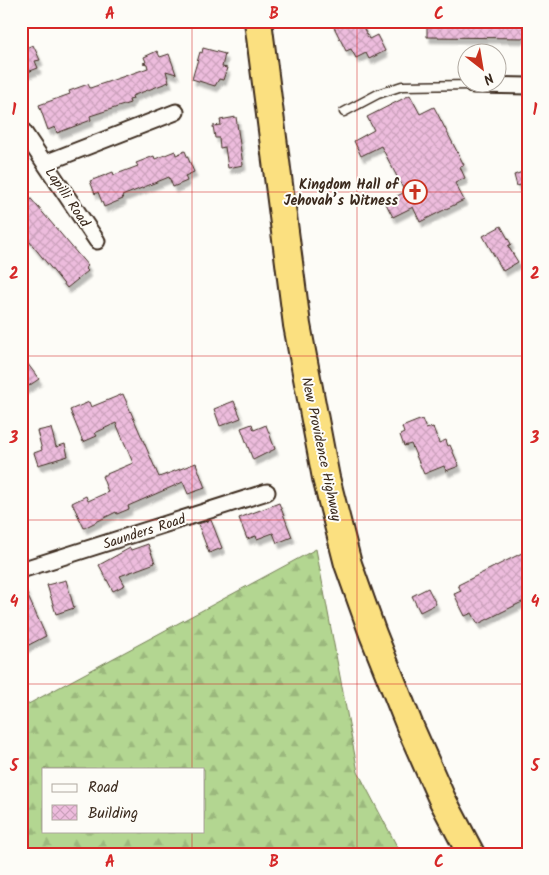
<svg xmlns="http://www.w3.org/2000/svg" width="549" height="875" font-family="Kalam,sans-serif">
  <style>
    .forest { fill: url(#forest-firs); stroke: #778058; fill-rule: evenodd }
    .building { fill: url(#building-cross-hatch); stroke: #3b2a1e; filter: url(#shadow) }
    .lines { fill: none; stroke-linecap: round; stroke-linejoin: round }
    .lane-casing { stroke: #3b2a1e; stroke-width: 11 }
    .street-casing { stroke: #3b2a1e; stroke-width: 19 }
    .highway-casing { stroke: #3b2a1e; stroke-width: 30 }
    .lane { stroke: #fdfcf7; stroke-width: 8 }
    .street { stroke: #fdfcf7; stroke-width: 15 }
    .highway { stroke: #fbe080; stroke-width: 26 }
    .grid { fill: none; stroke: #d62828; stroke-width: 1; stroke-opacity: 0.55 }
    .labels { text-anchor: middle; stroke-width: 4; stroke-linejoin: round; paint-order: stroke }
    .poi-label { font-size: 14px; font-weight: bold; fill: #3b2a1e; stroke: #fdfcf7; text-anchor: end }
    .street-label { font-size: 14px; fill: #3b2a1e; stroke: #fdfcf7 }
    .neatline { fill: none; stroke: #d62828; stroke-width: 2 }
    .grid-label { font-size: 16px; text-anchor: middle; font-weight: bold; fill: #d62828 }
  </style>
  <defs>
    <pattern id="forest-firs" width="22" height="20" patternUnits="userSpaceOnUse" patternTransform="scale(1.25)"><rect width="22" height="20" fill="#b3d691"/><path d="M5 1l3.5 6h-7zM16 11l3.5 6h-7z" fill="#9bb87d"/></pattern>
    <pattern id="building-cross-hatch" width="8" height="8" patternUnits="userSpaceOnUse" patternTransform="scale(1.25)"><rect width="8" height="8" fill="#edbcdd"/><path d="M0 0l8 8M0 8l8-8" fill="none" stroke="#cca2bd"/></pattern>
    <filter id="shadow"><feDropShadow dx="3" dy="5.5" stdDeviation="1" flood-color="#0004"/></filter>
  </defs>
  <rect width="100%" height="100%" fill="#fdfcf7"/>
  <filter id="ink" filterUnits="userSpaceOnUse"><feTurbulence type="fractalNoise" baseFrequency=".02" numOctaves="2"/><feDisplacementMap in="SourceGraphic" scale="10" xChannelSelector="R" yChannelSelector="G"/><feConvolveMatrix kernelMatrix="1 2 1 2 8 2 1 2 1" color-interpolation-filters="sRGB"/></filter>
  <g filter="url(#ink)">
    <path class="forest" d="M316,549L358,772L401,854H21V708ZM44,769H204V831H44Z"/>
    <path class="building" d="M331,21H360L369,39L377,35L385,51L369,59L366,53L356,58L351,49L346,51Z
      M427,21H528V38L427,37Z
      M33,45L40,60L35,61L38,68L25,73L21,64V50Z
      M203,48L225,54L222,67L227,68L223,80L219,79L215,86L192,79L200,52L202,53Z
      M157,51L160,57L169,54L176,74L166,71L169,82L132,96L133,99L129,100L130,103L90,116L91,120L57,133L55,127L48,130L39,105L70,94L69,91L88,84L90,88L148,68L147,64L143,63L146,62L144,57Z
      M410,95L420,114L434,107L464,165L460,167L465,178L455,183L464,200L420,222L413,207L393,217L385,202L405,192L381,146L361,156L354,141L374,130L367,117Z
      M236,117L243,165L228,168L225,147L220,148L219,138H215L213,126L221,125L220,120Z
      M175,151L176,155L185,151L194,172L185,176L187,181L173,187L169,177L122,196L123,199L104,207L98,192L95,194L90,181L113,172L114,175L138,166L136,163L154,156L155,159Z
      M528,170V183L517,186L514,175Z
      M21,187L88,266L85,268L88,271L67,288L21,231Z
      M501,226L511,244L508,246L518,262L503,271L483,236Z
      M21,355L39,379L21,391Z
      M123,394L159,477L196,463L205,488L188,494L183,482L128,506L129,509L117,514L116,512L84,528L72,503L86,496L88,501L108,492L102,476L133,463L116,423L95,433L97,436L83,442L70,410L89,402L91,407Z
      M234,401L241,418L220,426L214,409Z
      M422,419L426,429L433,427L439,443L446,440L448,446L450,445L459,466L446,471L444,466L424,474L411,444L404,446L400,435L404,433L402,427Z
      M252,424L254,430L266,425L275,449L253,460L241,428Z
      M51,428L56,447L65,444L68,456L38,465L34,453L42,450L37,431Z
      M279,503L292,537L277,543L273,533L257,539L256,536L247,539L239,518Z
      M211,520L222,548L209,553L198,524Z
      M148,544L155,563L120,576L125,585L113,591L99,565L130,548L131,550Z
      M528,550V599L478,624L472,613L465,616L454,594L461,591L458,585Z
      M66,580L74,608L56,614L47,585Z
      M21,581L46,636L21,649Z
      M428,588L436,604L420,612L412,596Z"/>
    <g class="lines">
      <g class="lane-casing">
        <path id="lane" d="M344,112L378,94L402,86L473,85"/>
      </g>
      <g class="street-casing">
        <path id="street" d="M473,85L528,86
          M21,128L97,241
          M45,163L176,112
          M21,570L267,492"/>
      </g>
      <g class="highway-casing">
        <path id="highway" d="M258,21L297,325L326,478L348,564L373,634L411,729L442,799L471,854"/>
      </g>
      <use href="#lane" class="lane"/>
      <use href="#street" class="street"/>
      <use href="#highway" class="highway"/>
    </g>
  </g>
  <path class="grid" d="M192,21V769M357,21V854M21,192H528M21,356H528M21,520H528M21,684H528M192,831V854"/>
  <defs>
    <g id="church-ring" transform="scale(1.25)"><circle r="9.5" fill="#fdfcf7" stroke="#c8321e" stroke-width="1.5"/><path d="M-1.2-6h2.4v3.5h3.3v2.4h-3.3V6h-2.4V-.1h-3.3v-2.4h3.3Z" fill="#c8321e"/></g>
  </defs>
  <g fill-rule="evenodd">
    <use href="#church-ring" x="415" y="192"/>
  </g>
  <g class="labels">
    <g class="poi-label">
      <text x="398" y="189">Kingdom Hall of<tspan x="398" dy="16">Jehovah’s Witness</tspan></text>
    </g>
    <g class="street-label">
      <text transform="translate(68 197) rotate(56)" y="5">Lapilli Road</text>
      <text transform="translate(322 449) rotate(78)" y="5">New Providence Highway</text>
      <text transform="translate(144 531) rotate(-18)" y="5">Saunders Road</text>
    </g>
  </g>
  <rect width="549" height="875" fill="none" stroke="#fdfcf7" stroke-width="55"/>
  <rect x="42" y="768" width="162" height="65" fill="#fdfcf7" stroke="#afa8a0"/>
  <rect x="52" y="784" width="25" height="8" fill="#fdfcf7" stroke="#afa8a0"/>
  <text x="88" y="792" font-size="15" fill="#3b2a1e">Road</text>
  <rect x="52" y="805" width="25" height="15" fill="url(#building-cross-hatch)" stroke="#afa8a0"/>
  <text x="88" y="818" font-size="15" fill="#3b2a1e">Building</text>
  <g transform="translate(482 68) rotate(149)"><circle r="24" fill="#fdfcf7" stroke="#afa8a0"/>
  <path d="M0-4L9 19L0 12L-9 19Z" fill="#c8321e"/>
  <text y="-8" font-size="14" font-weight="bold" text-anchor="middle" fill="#3b2a1e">N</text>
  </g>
  <rect x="28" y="28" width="494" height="820" class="neatline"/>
  <g class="grid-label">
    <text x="110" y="19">A</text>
    <text x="274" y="19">B</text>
    <text x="439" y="19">C</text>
    <text x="14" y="115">1</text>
    <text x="535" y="115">1</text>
    <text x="14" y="279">2</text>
    <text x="535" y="279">2</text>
    <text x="14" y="443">3</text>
    <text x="535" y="443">3</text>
    <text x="14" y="607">4</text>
    <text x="535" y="607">4</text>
    <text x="14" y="771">5</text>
    <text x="535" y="771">5</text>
    <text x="110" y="867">A</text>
    <text x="274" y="867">B</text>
    <text x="439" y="867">C</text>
  </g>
</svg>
